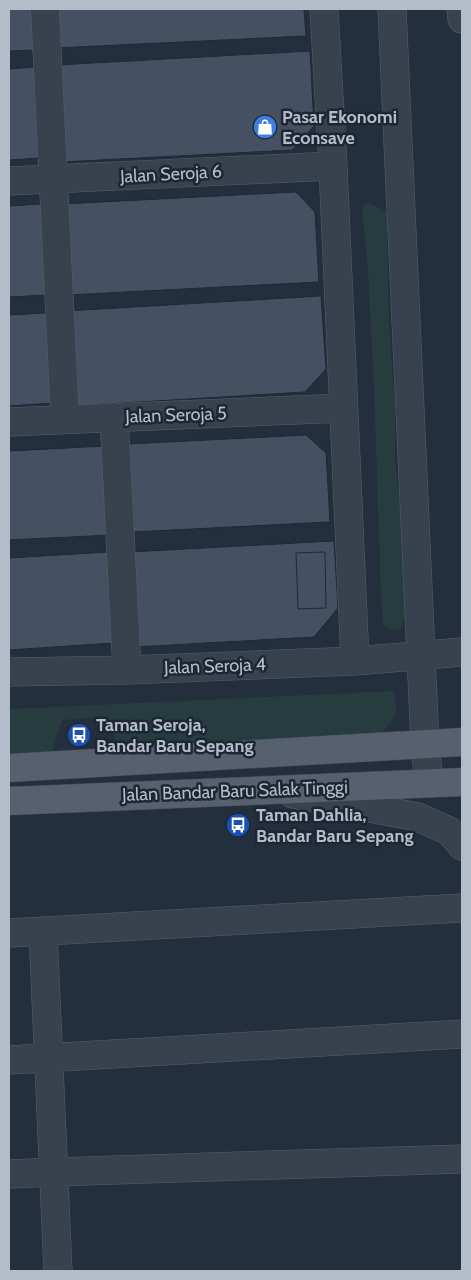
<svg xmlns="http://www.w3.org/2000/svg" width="471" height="1280" font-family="Cabin,sans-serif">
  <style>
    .green { fill: #263c3f }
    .building { fill: #455162; stroke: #1f2835 }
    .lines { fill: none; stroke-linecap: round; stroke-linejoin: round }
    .minor-casing { stroke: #565f6c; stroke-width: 29 }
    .major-casing { stroke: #414a57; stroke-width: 29 }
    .minor { stroke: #38414e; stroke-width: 28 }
    .major { stroke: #56606e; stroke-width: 28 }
    .labels { text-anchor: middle; stroke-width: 5; stroke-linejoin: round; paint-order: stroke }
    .poi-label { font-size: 18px; font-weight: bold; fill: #b4bcc9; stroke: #1d2633; text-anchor: start }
    .street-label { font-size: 18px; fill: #b4bcc9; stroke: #1d2633 }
  </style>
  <rect width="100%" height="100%" fill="#242f3e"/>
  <path class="green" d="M368,203L382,209L389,214L387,232L389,321L395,409V459L404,543L405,589L404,608L406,618L400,630C392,630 389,629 383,624L381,598L374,388L368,271L362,209L364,204Z
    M392,691C402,711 394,718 381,734L122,749L103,717L62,720L52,752L9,755V709Z"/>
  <path class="building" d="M9,9H34L36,50L9,51Z
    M55,9H304L306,36L57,48Z
    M310,51L314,126L292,150L62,162L57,65Z
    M34,67L40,158L9,160V69Z
    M296,192L315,212L319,282L67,295L62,204Z
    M41,204L47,295L9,297V206Z
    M321,296L326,369L305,392L72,406L66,311Z
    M46,313L51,403L9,406V315Z
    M306,435L326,453L330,522L133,532L128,444Z
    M106,446L111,535L9,540V451Z
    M334,541L338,608L314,637L135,647L129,552Z
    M108,552L114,643L9,650V558Z
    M325,552L326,608L298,609L296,553Z"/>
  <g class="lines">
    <g class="minor-casing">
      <path id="minor" d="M45,9L65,419
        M324,9L333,166L355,661
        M392,9L425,744L429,783
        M461,9L462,19
        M9,181L333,166
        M114,417L127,670
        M9,422L343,408
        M9,672L127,670L355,661L462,652
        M293,794L418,817L449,831L462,846
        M43,931L58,1271
        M9,933L462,908
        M9,1060L462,1034
        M9,1174L54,1172L462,1159"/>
    </g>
    <g class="major-casing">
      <path id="major" d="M9,768L462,742
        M9,801L462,782"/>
    </g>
    <use href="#minor" class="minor"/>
    <use href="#major" class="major"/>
  </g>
  <defs>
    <g id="shop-disc" transform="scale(1.25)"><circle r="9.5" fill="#3f7fe0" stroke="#1d2633"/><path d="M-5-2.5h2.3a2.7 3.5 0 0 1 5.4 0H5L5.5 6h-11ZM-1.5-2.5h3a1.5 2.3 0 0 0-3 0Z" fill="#fff"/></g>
    <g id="bus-disc" transform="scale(1.25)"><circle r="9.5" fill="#1a4fb4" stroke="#1d2633"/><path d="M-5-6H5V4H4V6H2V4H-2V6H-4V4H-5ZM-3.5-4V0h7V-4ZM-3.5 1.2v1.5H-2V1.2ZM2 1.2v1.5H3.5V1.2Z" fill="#fff"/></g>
  </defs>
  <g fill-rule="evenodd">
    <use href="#shop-disc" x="265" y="127"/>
    <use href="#bus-disc" x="79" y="735"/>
    <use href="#bus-disc" x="238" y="825"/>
  </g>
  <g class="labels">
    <g class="poi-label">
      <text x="282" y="123">Pasar Ekonomi<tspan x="282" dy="21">Econsave</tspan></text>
      <text x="96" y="731">Taman Seroja,<tspan x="96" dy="21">Bandar Baru Sepang</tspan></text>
      <text x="256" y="821">Taman Dahlia,<tspan x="256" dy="21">Bandar Baru Sepang</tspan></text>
    </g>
    <g class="street-label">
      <text transform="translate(171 174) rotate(-3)" y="6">Jalan Seroja 6</text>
      <text transform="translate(176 415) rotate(-2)" y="6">Jalan Seroja 5</text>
      <text transform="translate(215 666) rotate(-2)" y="6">Jalan Seroja 4</text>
      <text transform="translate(235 791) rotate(-2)" y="6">Jalan Bandar Baru Salak Tinggi</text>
    </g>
  </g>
  <rect width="471" height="1280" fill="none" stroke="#b4bcc9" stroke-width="20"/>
</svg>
